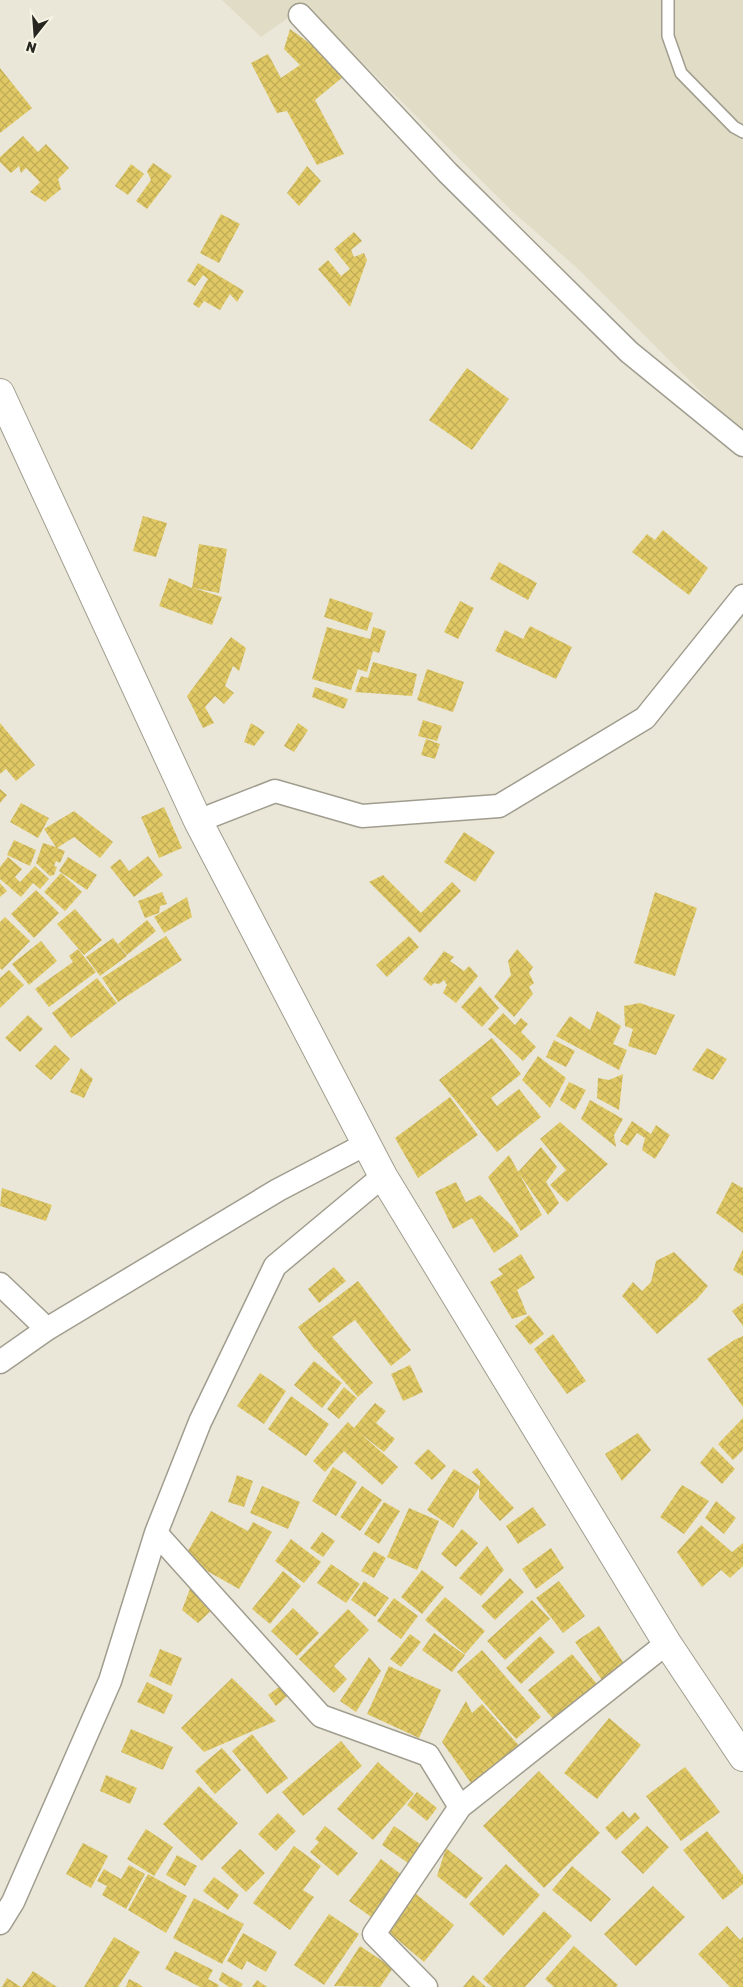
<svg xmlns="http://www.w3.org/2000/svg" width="743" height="1987" font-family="Rubik,sans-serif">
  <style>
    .built { fill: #e1dcc6 }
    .building { fill: url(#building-cross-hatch) }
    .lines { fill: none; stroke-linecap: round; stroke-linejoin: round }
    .service-casing { stroke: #a09d8f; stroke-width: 14 }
    .minor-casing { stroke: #a09d8f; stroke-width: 25 }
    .primary-casing { stroke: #a09d8f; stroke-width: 30 }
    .service { stroke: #fff; stroke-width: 11 }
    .minor { stroke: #fff; stroke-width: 22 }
    .primary { stroke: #fff; stroke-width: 28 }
  </style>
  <defs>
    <pattern id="building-cross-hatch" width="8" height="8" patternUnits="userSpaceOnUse" patternTransform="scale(1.25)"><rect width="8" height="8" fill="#e0c965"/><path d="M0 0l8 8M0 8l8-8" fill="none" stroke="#c0ac57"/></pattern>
  </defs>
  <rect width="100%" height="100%" fill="#eae7d8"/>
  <path class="built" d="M222,0H743V434L577,268L512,211L305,6L261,37Z"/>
  <path class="building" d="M290,29L349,72L315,100L344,154L317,165L287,111L277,113L251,63L268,54L281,78L300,65L284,49Z
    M0,68L32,108L0,133Z
    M23,136L38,152L46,144L69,168L58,179L61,189L45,202L30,192L40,182L26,168L21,173L19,166L11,173L0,162V157Z
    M153,163L172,176L147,209L136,201L151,180L147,171Z
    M131,164L144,174L128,195L115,186Z
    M307,166L321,181L299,206L287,193Z
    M221,214L240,224L219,263L200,253Z
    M354,232L362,241L351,250L354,257L364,253L367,260L350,307L318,269L328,260L341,276L350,269L334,249Z
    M198,263L244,291L237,302L230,294L220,310L204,301L199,308L193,304L208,279L203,275L195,286L187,281Z
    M467,368L509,399L472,450L429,420Z
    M143,516L167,523L156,557L133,551Z
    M663,530L708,568L689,595L632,552L647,534L655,540Z
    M199,544L227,549L219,593L194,588L222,597L212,625L159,606L169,578L192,588Z
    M499,562L537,583L528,600L490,579Z
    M330,598L373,613L367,631L324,617Z
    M460,601L474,608L458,639L444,632Z
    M530,626L572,647L556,679L495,651L505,630L523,639Z
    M327,627L370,639L373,627L386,631L379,653L373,651L367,672L358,669L351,690L312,679Z
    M231,637L246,648L239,671L233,666L225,686L234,693L224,704L215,696L205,707L214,723L203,728L187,696Z
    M373,662L417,674L412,696L355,692L361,676L368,678Z
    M427,669L464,682L453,712L417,700Z
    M315,687L348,699L344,709L312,697Z
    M423,720L442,726L437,741L418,736Z
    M0,723L35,765L16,781L6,769L0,774Z
    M251,723L265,732L254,746L244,742Z
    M298,723L308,730L294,752L284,746Z
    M426,739L440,744L435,759L421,755Z
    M0,789L7,795L0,803Z
    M21,803L49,818L38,838L10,822Z
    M164,807L182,848L159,858L141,817Z
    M74,811L113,842L100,858L74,837L57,848L65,851L60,863L56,861L54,866L57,867L54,875L50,876L36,863L43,843L56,847L44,829Z
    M464,832L495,852L475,882L444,862Z
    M14,840L36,850L30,866L7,855Z
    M148,856L163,875L134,897L110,867L120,859L129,871Z
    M8,857L22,869L15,877L20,882L35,866L49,879L40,889L33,883L21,897L0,879V867Z
    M68,857L97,875L87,890L59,871Z
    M61,873L82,892L65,911L44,892Z
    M383,875L421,913L452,882L461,891L420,933L369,882Z
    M0,883L7,891L0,897Z
    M36,890L59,913L34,938L11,914Z
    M162,892L167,904L160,906L159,913L145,918L138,901Z
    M655,892L697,908L675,976L634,963Z
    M187,897L192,917L164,933L154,917Z
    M75,909L102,940L84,955L57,924Z
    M5,917L30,941L2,970L0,968V922Z
    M147,920L156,931L127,955L118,944Z
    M166,936L182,960L118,1002L102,978Z
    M409,936L419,947L387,977L376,965Z
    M113,938L127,956L100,976L86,957Z
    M41,941L57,961L29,985L12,964Z
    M78,949L96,972L49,1007L35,989L73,962L69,956Z
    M517,949L533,967L529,973L534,983L529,987L533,994L514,1017L494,997L511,975L508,961Z
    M444,951L454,957L450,961L464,971L469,966L478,976L456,1003L443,993L447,985L444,980L439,984L434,983L431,986L423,979Z
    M9,970L24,985L0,1008V978Z
    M97,978L117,1003L71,1038L52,1013Z
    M480,986L499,1008L482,1027L461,1007Z
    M640,1003L675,1015L656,1055L628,1046L633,1029L625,1026L624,1006Z
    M597,1011L621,1026L613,1044L627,1050L619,1070L556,1036L570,1016L590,1030Z
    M503,1013L515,1025L521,1018L528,1024L521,1032L536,1047L523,1061L488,1029Z
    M28,1015L43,1029L20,1052L5,1038Z
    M492,1038L521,1074L491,1098L497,1106L519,1089L541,1117L497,1152L439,1080Z
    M554,1040L575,1051L566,1067L546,1057Z
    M55,1045L70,1059L51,1080L35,1066Z
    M707,1048L727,1059L713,1080L692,1070Z
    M538,1056L566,1078L550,1108L522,1080Z
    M81,1068L93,1079L84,1098L70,1092Z
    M623,1074L619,1110L597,1098L598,1078L609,1080Z
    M569,1082L586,1090L575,1110L560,1100Z
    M450,1097L478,1135L418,1178L395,1138Z
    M590,1100L623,1119L614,1135L616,1147L581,1119Z
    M632,1121L651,1134L656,1125L670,1135L655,1159L642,1150L645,1138L637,1133L628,1146L620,1141Z
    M560,1122L608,1164L567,1202L550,1185L566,1170L540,1139Z
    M541,1147L557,1167L546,1182L559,1203L548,1215L518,1172Z
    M509,1155L542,1215L521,1231L488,1177Z
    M456,1182L466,1202L480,1195L512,1226L519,1236L494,1253L472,1218L453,1229L435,1192Z
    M732,1182L743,1188V1233L716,1213Z
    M2,1188L52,1205L46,1221L0,1206Z
    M743,1249V1276L733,1270Z
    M674,1252L708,1286L697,1299L657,1334L622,1296L633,1282L642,1291L651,1282L656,1261Z
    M521,1254L535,1278L517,1290L527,1314L512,1319L490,1282L503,1274L498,1269Z
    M334,1267L346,1281L319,1303L308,1289Z
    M358,1281L411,1350L391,1366L355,1320L332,1337L373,1383L358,1397L316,1350H315L298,1327Z
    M743,1303V1326L732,1311Z
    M529,1315L544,1334L530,1345L515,1326Z
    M553,1334L586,1381L567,1394L534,1349Z
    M743,1336V1407L707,1359L734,1340Z
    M314,1361L342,1383L322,1408L294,1385Z
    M410,1365L423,1392L403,1401L391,1374Z
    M260,1373L286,1391L264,1424L237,1406Z
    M344,1387L357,1398L339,1419L327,1409Z
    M291,1396L329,1424L306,1456L268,1429Z
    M375,1403L386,1411L376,1423L395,1439L384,1452L360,1433L398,1467L382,1485L344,1451L325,1472L313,1461L348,1422L354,1428Z
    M743,1418V1450L733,1460L718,1444Z
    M638,1433L651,1450L622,1481L605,1454Z
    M713,1447L735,1469L722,1484L700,1463Z
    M428,1449L446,1466L432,1480L414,1463Z
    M333,1467L357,1482L336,1516L312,1501Z
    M477,1468L514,1508L500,1521L479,1498V1488L453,1528L427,1510L454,1469L480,1486V1481L472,1472Z
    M237,1475L253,1481L244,1507L228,1502Z
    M682,1485L709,1501L684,1534L660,1517Z
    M262,1486L300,1502L288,1529L250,1513Z
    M362,1486L382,1500L360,1531L340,1517Z
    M716,1501L736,1518L724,1534L705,1518Z
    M384,1502L400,1511L379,1544L364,1534Z
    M533,1507L546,1525L518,1544L506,1526Z
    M409,1508L439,1521L417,1570L387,1557Z
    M211,1511L248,1531L253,1522L272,1532L239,1589L184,1558Z
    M701,1525L732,1552L743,1543V1566L730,1578L721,1570L702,1587L677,1552Z
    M462,1529L478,1543L456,1567L441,1554Z
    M322,1532L335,1541L323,1557L310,1548Z
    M291,1539L321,1562L304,1583L275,1561Z
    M487,1546L504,1570L481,1596L459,1578Z
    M551,1548L564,1568L536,1589L522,1569Z
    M374,1551L386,1558L374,1578L361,1571Z
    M331,1564L360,1584L346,1603L317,1583Z
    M422,1570L444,1587L422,1614L401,1597Z
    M283,1571L301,1586L270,1624L252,1609Z
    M510,1578L524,1592L495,1620L481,1606Z
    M193,1581L216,1606L198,1623L182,1610Z
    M364,1581L389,1598L375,1617L351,1600Z
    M559,1581L585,1616L563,1633L536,1598Z
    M445,1597L485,1631L465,1654L425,1620Z
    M394,1598L418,1616L401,1639L377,1621Z
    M532,1600L550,1619L505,1660L487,1641Z
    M293,1608L319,1633L297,1656L271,1631Z
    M348,1609L369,1630L334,1666L347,1679L334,1693L299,1659Z
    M599,1626L625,1665L602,1680L575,1642Z
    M434,1633L465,1655L452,1672L422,1650Z
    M410,1634L421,1642L401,1667L390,1659Z
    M540,1636L555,1652L521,1684L506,1668Z
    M160,1649L182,1658L171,1686L149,1676Z
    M482,1650L541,1717L516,1739L457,1672Z
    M572,1654L597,1684L554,1720L528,1690Z
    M369,1657L381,1671L356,1712L340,1701Z
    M389,1666L441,1690L419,1738L367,1714Z
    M232,1678L276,1721L204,1752L181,1728Z
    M147,1682L173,1695L164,1714L137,1702Z
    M286,1682L294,1690L276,1706L268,1695Z
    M466,1701L472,1713L482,1704L523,1750L476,1790L442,1742Z
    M609,1718L641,1745L597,1799L564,1773Z
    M131,1729L173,1747L163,1770L121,1752Z
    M252,1734L288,1778L267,1794L232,1751Z
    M341,1741L362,1766L303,1816L282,1792Z
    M222,1748L241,1770L215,1794L195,1771Z
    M378,1762L414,1794L373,1840L337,1809Z
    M685,1767L720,1812L681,1841L646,1796Z
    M539,1771L600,1833L544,1888L483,1826Z
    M106,1775L137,1788L130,1804L100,1791Z
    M199,1786L238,1823L202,1861L163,1824Z
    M417,1792L437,1808L427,1821L407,1805Z
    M623,1811L629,1818L635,1812L640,1818L616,1840L605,1828Z
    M278,1813L296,1831L276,1851L258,1834Z
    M325,1826L358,1853L338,1876L310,1852L319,1842L315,1839Z
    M394,1826L423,1846L411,1865L382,1845Z
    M647,1826L669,1847L643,1874L621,1852Z
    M146,1829L173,1847L154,1876L127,1859Z
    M707,1831L743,1875V1884L723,1900L683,1850Z
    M83,1843L108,1856L91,1888L66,1874Z
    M294,1846L321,1866L303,1890L314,1897L290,1930L253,1903Z
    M446,1848L483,1878L466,1899L437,1876Z
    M240,1849L265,1873L246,1892L221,1868Z
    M177,1855L197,1866L185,1886L166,1875Z
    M381,1859L406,1878L374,1919L349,1901Z
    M506,1864L540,1895L503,1936L469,1904Z
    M129,1865L145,1874L126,1909L102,1895L107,1886L97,1881L104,1869L121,1879Z
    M572,1866L611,1899L591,1922L552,1890Z
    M148,1874L187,1896L166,1933L128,1910Z
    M214,1877L239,1895L228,1910L203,1891Z
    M653,1886L685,1917L636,1966L604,1934Z
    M415,1893L454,1925L424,1962L385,1929Z
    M194,1898L244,1924L222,1964L173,1938Z
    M544,1911L572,1936L525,1987H492L483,1979Z
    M329,1914L359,1934L324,1985L294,1965Z
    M727,1926L740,1940L743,1937V1987H730L698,1954Z
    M243,1933L277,1952L266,1972L247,1961L242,1970L227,1961Z
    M114,1937L140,1952L118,1987H84Z
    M360,1946L393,1968L380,1987L334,1986Z
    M574,1946L618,1985L616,1987H554L545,1979Z
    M175,1951L213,1970L208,1979L219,1985L218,1987H200L165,1969Z
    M33,1971L57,1987H22Z
    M222,1972L243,1984L241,1987H229L219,1980Z
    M473,1975L486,1987H463Z
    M7,1978L21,1987H2Z
    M129,1979L139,1984L143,1987H126Z
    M257,1980L267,1987H252Z"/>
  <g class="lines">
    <g class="service-casing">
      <path id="service" d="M668,0V36L681,73L734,127L743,132"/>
    </g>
    <g class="minor-casing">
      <path id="minor" d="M300,15L448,173L629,352L743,445
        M198,821L275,791L362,816L499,806L645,718L743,596
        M0,1284L47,1329
        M0,1362L47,1329L278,1190L366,1144
        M156,1533L321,1716L428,1755L460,1807
        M0,1923L13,1902L110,1681L156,1533L200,1422L275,1266L383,1176
        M426,1987L374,1934L460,1807L667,1643"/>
    </g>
    <g class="primary-casing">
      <path id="primary" d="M0,393L198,821L383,1176L667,1643L743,1757"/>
    </g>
    <use href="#service" class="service"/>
    <use href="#minor" class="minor"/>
    <use href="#primary" class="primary"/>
  </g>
  <g transform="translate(35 35) rotate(197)" stroke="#f7f4e5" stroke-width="4" paint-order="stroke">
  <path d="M0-4L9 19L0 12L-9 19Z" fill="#272620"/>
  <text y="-8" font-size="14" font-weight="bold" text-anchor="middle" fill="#272620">N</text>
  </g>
</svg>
